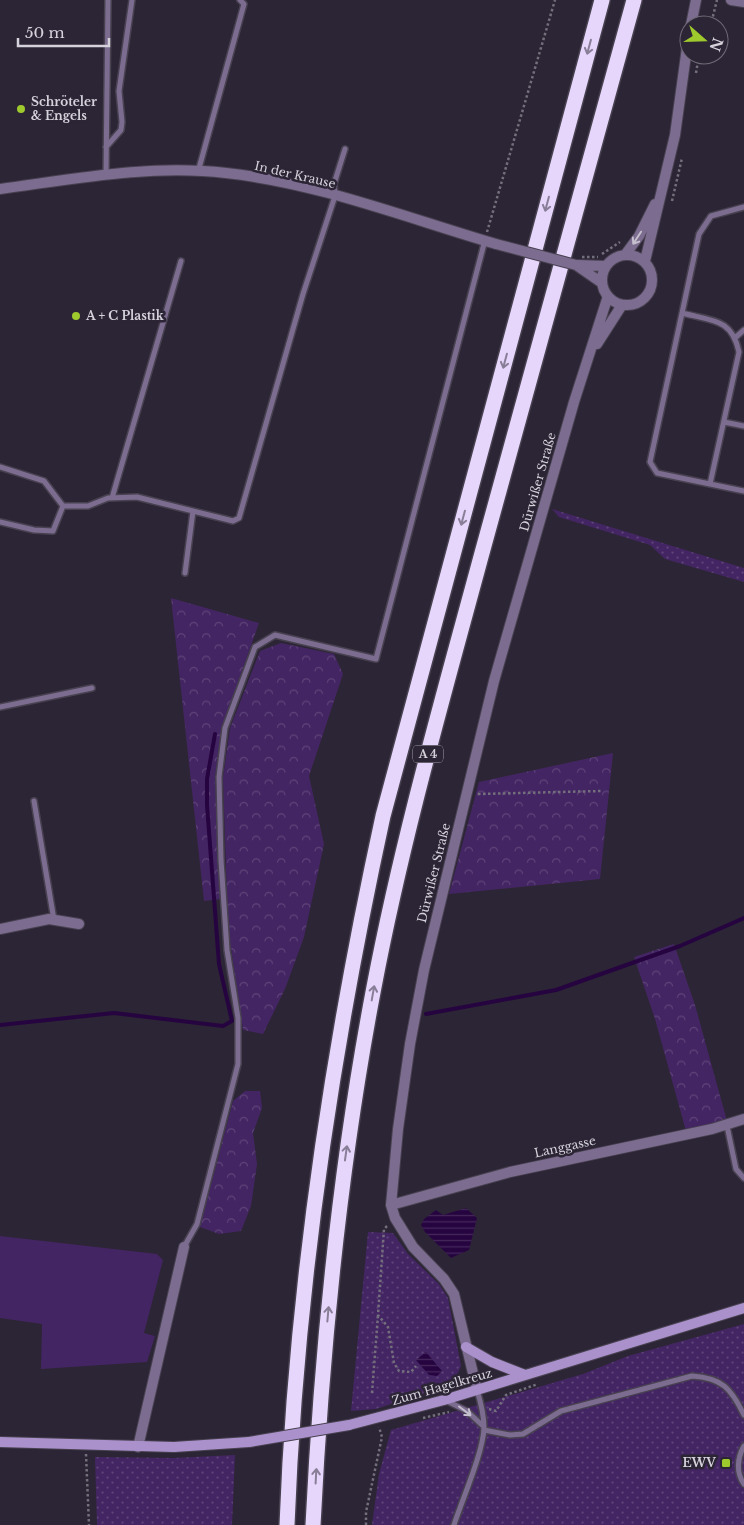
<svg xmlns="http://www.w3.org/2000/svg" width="744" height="1525" font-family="'Libre Baskerville',serif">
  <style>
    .grass { fill: url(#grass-dots) }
    .forest { fill: url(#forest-crowns) }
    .park { fill: #442563 }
    .water { fill: url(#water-rules) }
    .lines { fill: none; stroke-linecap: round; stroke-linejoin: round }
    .stream { stroke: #260440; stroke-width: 4 }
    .lane-casing { stroke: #474150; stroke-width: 8 }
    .street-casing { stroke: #474150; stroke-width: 12 }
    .secondary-casing { stroke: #474150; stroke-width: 12 }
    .highway-casing { stroke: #474150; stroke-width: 18 }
    .path { stroke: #746f7c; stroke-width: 2.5; stroke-dasharray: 2.5 2.5; stroke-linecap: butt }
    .lane { stroke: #7c6c90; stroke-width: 5 }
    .street { stroke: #7c6c90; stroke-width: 10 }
    .secondary { stroke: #ab91cc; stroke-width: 10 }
    .highway { stroke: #e6d6fb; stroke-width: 15 }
    .street-bridge-casing { stroke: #474150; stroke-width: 12; stroke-linecap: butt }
    .secondary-bridge-casing { stroke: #474150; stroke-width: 12; stroke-linecap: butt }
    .path-bridge { stroke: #746f7c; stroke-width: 2.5; stroke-dasharray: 2.5 2.5; stroke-linecap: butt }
    .street-bridge { stroke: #7c6c90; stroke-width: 10 }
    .secondary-bridge { stroke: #ab91cc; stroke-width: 10 }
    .oneway { stroke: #897e98 }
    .oneway2 { stroke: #c4becd }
    .poi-dot { fill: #9fca2d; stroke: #2c2535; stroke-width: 2 }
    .labels { text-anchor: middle; stroke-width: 5; stroke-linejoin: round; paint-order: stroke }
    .shield { fill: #2c2535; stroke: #a39eaa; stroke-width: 1 }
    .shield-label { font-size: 11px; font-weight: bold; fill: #d6d2dc }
    .poi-label { font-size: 12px; font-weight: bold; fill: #d6d2dc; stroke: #2c2535; text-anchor: start }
    .street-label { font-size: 12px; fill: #d6d2dc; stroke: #2c2535 }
  </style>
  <defs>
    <pattern id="grass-dots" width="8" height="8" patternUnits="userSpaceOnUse" patternTransform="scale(1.25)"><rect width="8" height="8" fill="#442563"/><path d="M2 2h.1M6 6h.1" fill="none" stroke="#5e4479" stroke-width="1.8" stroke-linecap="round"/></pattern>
    <pattern id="forest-crowns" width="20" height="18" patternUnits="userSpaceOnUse" patternTransform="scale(1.25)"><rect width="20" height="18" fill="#442563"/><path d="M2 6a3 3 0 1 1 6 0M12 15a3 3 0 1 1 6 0" fill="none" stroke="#5e4479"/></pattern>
    <pattern id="water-rules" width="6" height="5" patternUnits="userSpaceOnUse" patternTransform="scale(1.25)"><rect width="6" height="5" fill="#260440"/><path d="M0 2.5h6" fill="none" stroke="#45285b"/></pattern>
  </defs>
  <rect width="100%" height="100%" fill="#2c2535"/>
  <path class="grass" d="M552,509L744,568V582L665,559L650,545L559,517Z
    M368,1232L393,1233L408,1254L439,1284L448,1298L461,1366L453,1384L376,1409L351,1411Z
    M744,1324V1525H372L379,1474L391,1430L583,1374L628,1356Z
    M235,1455L232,1525H97L95,1457L174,1458Z"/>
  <path class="forest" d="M171,598L259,623L222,727L215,777L220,899L204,901Z
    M281,643L334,654L343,674L309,776L324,844L304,937L285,989L263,1034L243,1030L228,927L223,778L230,728L260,651Z
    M613,753L600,879L449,894L479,782Z
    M674,944L695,1005L727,1121L686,1131L655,1019L634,957Z
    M245,1091H260L262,1108L253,1133L257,1164L251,1206L241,1231L219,1234L200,1227L233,1101Z"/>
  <path class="park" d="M0,1236L157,1254L163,1260L144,1333L155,1336L147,1362L41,1369L42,1324L0,1318Z"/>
  <path class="water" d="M466,1208L477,1218L469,1250L451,1258L425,1232L421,1225L424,1219L436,1210L443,1215Z
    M426,1352L442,1371L437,1376L429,1375L416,1360Z"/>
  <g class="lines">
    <path class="stream" d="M426,1014L556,990L680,946L744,918
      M0,1025L114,1013L223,1026L232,1021L219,964L207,805V779L215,734"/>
    <g class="lane-casing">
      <path id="lane" d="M106,147L121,130L122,122L119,91L132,0
        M198,172L244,4L240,0
        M106,175L108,0
        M744,207L711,216L699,234L650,462L657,473L744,491
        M682,313C712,321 732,318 739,352L710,484
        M736,337L744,330
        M724,422L744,426
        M0,467L44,481L63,506H88L108,498L137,497L233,521L239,518L303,294L335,196L334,184L345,149
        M112,498L181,261
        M0,522L34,530L53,531L63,506
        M185,573L193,511
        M0,707L92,688
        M34,801L54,920
        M727,1126L736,1169L744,1178
        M184,1247L197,1224L238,1064V1018L227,950L221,860L219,777L225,728L255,647L275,635L376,659L485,240
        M447,1401L467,1411L483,1426
        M484,1430L510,1435L523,1434L561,1411L692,1376C722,1378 731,1388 744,1415
        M744,1446C737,1458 736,1473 744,1484
        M454,1525C462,1500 483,1453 484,1428C484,1415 481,1403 477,1390"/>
    </g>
    <g class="street-casing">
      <path id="street" d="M731,0L744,2
        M691,25L696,0
        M0,189C74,179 151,164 226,173C318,183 407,218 496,244
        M602 280a25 25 0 1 1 50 0a25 25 0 1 1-50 0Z
        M625,255L639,236L655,204
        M645,261L675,135L689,33
        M576,265L602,283
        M577,265L606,266
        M597,344L622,305
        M0,929L49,919L79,924
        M391,1205L510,1172L712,1129L744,1119
        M477,1390L454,1294L444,1279L413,1247L395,1218L391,1205L398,1129L410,1044L424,970L494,681L574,402L608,296
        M138,1447L184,1247"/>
    </g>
    <g class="secondary-casing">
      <path id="secondary" d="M466,1347L492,1362L525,1375
        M349,1425L444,1400L744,1308
        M0,1442L174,1447L249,1442"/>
    </g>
    <g class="highway-casing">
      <path id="highway" d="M287,1525C296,1285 332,1050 383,816L602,0
        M313,1525C322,1344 340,1165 374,987C402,840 443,697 482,553C533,369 583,184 634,0"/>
    </g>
    <path class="path" d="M708,25L712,20L717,0
      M696,73L699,55
      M672,201L682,158
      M487,232L555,0
      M602,254L620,242
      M478,794L601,791
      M387,1226L384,1229L378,1315L388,1327L394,1363L399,1371L411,1372L416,1366
      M372,1393L378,1315
      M489,1409L496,1411L506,1395L538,1384
      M423,1418L449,1412
      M86,1454L89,1525
      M366,1525V1512L382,1437L379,1427"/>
    <use href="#lane" class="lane"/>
    <use href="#street" class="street"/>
    <use href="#secondary" class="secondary"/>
    <use href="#highway" class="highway"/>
    <g class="street-bridge-casing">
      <path id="street-bridge" d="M496,244L576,265"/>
    </g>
    <g class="secondary-bridge-casing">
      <path id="secondary-bridge" d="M249,1442L349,1425"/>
    </g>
    <path class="path-bridge" d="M582,257H598"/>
    <use href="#street-bridge" class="street-bridge"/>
    <use href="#secondary-bridge" class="secondary-bridge"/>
  </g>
  <defs><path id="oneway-shaft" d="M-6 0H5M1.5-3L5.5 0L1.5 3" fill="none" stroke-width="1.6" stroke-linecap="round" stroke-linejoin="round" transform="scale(1.25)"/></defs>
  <g class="oneway">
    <use href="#oneway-shaft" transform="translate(589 47) rotate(105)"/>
    <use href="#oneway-shaft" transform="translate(547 204) rotate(105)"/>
    <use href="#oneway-shaft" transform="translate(505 361) rotate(105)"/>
    <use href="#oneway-shaft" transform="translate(463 518) rotate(105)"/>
    <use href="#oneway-shaft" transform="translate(373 993) rotate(-80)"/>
    <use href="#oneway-shaft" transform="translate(346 1153) rotate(-82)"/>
    <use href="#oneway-shaft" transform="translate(328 1314) rotate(-85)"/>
    <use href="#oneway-shaft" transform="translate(316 1476) rotate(-87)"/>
  </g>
  <g class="oneway2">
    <use href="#oneway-shaft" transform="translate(637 238) rotate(123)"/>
    <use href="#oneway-shaft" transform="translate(465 1411) rotate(37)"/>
  </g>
  <g class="poi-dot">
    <circle cx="21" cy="109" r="5"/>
    <circle cx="76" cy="316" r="5"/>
    <rect x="721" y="1458" width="10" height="10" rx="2.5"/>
  </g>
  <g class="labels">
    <rect class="shield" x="413" y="745.5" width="30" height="17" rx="4"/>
    <g class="shield-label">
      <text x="428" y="758">A 4</text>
    </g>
    <g class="poi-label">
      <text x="31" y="106">Schröteler<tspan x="31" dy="14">&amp; Engels</tspan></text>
      <text x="86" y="320">A + C Plastik</text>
      <text x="716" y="1467" text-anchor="end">EWV</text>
    </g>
    <g class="street-label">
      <text transform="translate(295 175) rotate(13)" y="4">In der Krause</text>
      <text transform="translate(538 482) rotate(-74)" y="4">Dürwißer Straße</text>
      <text transform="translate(434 873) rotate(-76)" y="4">Dürwißer Straße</text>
      <text transform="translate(565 1147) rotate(-12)" y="4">Langgasse</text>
      <text transform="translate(442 1387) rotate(-16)" y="4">Zum Hagelkreuz</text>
    </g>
  </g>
  <g transform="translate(704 40) rotate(110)"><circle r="24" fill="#2c2535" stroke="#706a78"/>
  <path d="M0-4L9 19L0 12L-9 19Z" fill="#9fca2d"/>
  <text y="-8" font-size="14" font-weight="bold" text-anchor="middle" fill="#d6d2dc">N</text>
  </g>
  <path d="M18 38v8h91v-8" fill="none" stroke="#d6d2dc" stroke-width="2.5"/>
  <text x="25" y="38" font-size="15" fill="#d6d2dc" stroke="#2c2535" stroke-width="4" paint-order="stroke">50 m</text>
</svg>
